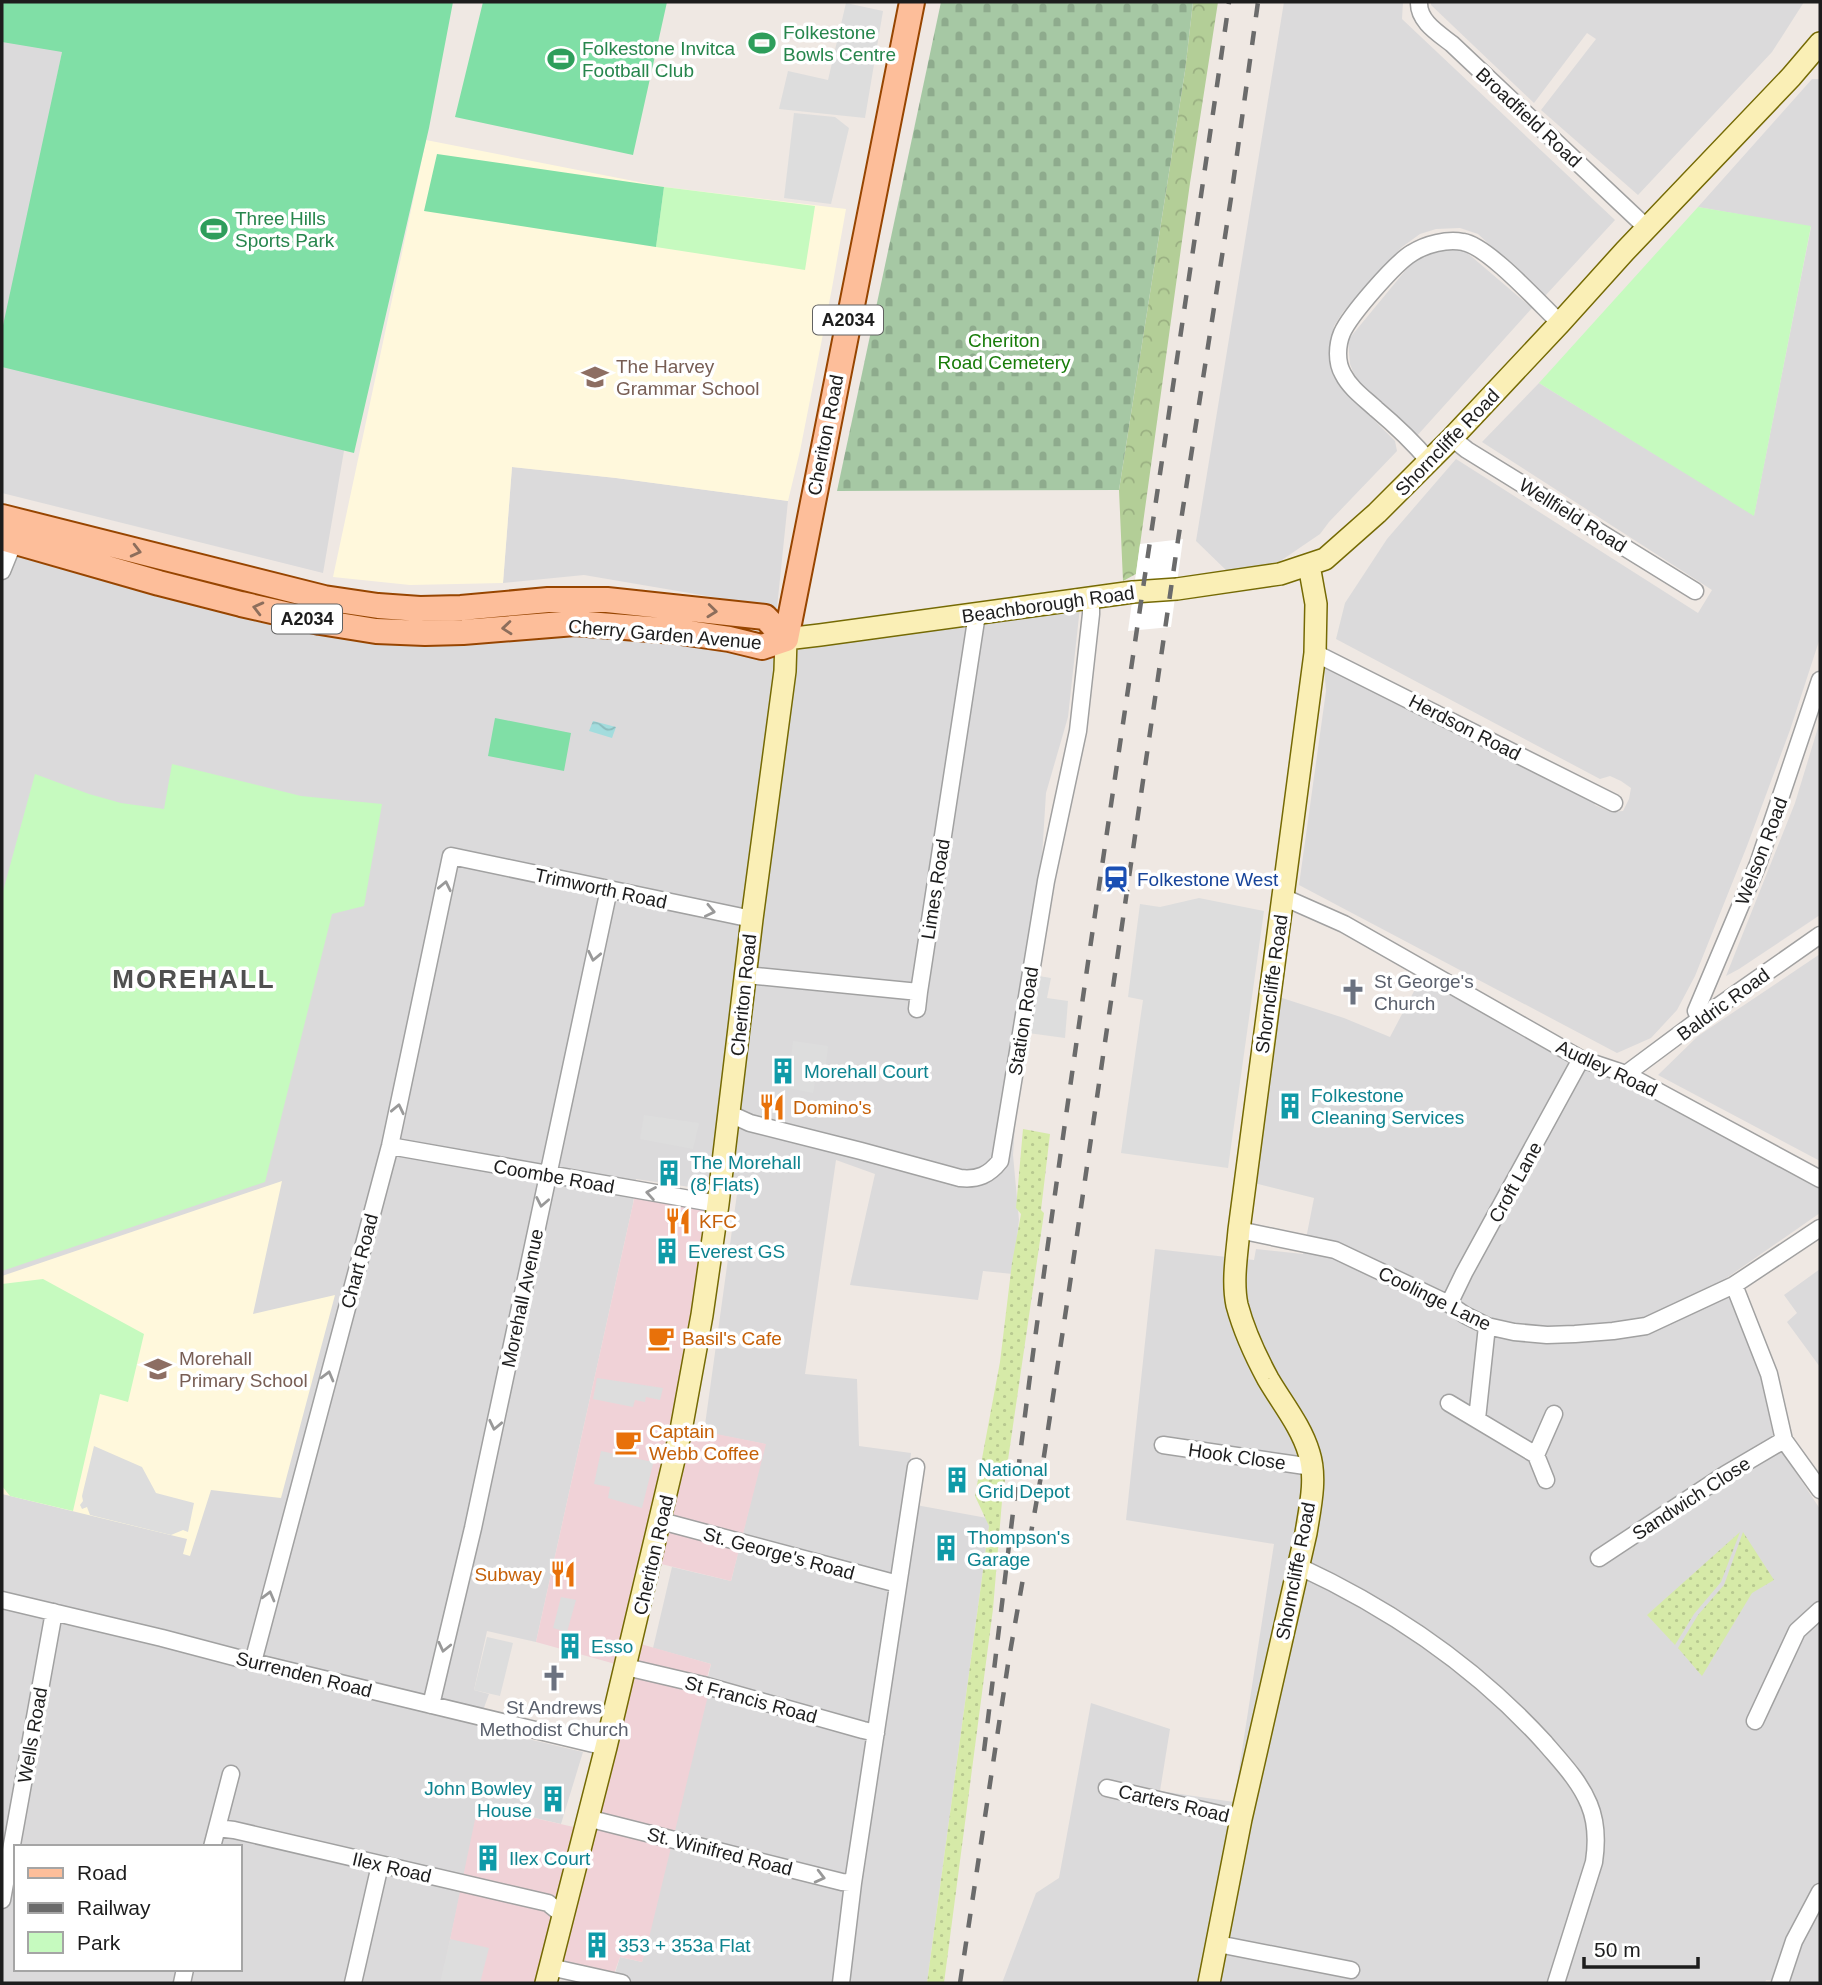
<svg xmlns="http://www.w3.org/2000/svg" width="1822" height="1985" font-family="Helvetica,sans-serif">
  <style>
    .residential { fill: #dbdadb; fill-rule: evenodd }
    .commercial { fill: #f0d2d7 }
    .education { fill: #fff8dc }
    .grass { fill: url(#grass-dots) }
    .forest { fill: url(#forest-crowns) }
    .cemetery { fill: url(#cemetery-stones) }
    .park { fill: #c6fabf }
    .pitch { fill: #80dfa6 }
    .parking { fill: #ddd }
    .water { fill: url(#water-waves) }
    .pier { fill: #fff }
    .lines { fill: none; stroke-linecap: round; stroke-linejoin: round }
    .street-casing { stroke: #a1a1a1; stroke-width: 19 }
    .secondary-casing { stroke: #756a04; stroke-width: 24 }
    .primary-casing { stroke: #974500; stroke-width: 28 }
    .street { stroke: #fff; stroke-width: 16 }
    .secondary { stroke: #faefb6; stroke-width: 21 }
    .primary { stroke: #fdbe9a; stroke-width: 24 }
    .rail { stroke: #6b6b6b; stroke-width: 4.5; stroke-dasharray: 14 14; stroke-linecap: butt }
    .oneway { stroke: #8d6e5c }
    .oneway2 { stroke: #999 }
    .labels { text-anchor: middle; stroke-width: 7; stroke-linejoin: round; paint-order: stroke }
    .shield { fill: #fff; stroke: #616161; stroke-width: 2 }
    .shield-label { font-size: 18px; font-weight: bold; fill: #1d1d1d }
    .leisure-label { font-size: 19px; fill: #27864d; stroke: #fff; text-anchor: start }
    .street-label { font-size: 19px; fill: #1d1d1d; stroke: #fff }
    .park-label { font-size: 19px; fill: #187c0a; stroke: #fff }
    .education-label { font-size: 19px; fill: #785e54; stroke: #fff; text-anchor: start }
    .transit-label { font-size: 19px; fill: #164399; stroke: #fff; text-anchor: start }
    .worship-label { font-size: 19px; fill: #5b616d; stroke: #fff; text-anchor: start }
    .culture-label { font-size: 19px; fill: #0d838f; stroke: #fff; text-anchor: start }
    .food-label { font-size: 19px; fill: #c56008; stroke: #fff; text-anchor: start }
    .district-label { font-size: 26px; font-weight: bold; letter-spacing: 2px; fill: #505050; stroke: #fff }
  </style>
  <defs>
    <pattern id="grass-dots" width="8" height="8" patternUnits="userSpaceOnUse" patternTransform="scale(1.75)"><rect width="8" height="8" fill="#d6eaa8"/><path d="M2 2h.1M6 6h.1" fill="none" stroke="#b7c890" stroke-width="1.8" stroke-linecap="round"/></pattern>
    <pattern id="forest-crowns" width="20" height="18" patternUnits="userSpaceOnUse" patternTransform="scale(1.75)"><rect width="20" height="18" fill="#b3ce97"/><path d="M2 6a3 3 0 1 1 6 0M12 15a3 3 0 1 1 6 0" fill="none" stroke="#9ab082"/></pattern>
    <pattern id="cemetery-stones" width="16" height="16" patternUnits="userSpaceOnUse" patternTransform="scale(1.75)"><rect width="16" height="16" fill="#a6c8a4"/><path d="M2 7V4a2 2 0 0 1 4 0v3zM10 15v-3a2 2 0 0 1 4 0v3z" fill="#8eab8d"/></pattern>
    <pattern id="water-waves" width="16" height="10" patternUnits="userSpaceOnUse" patternTransform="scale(1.75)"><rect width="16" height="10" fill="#a3dcdd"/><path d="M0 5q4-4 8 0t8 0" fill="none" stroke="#8cbcbd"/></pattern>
  </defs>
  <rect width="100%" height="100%" fill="#efe8e3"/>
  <path class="residential" d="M1284,2H1403L1402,19L1615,220L1545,296L1478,234L1460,228L1436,229L1420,234L1402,247L1343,312L1334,326L1331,348L1341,387L1395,441L1397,451L1329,522L1320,534L1276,564L1227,571L1196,541Z
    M1431,2H1804L1772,52L1638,195L1541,110L1596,39L1587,33L1534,103L1431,5Z
    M2,23L66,33L2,342Z
    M1812,79H1820V638L1790,730L1747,846L1695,976L1677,1010L1651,1038L1617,1053L1299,885L1326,691L1324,667L1338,661L1591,792L1595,805L1611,812L1623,811L1629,799L1631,788L1621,781L1610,776L1600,779L1336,639L1345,603L1387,539L1456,459L1698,613L1712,590L1482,442L1539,383L1754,515L1811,227L1698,207Z
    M1444,246L1465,251L1532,308L1415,438L1358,384L1350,364L1348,340L1419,254Z
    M2,348L345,445L323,573L2,493Z
    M512,467L616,478L788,501L777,608L584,575L503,583Z
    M2,554L51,560L343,633L575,630L755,651L802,648L957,623L1080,607L1068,717L1046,793L1034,983L1016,1111L1013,1155L1019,1220L1013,1274L983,1271L978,1300L850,1285L875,1174L836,1160L805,1374L857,1379L859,1446L911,1453L905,1503L987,1518L989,1526L927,1983H612L620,1957L642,1962L711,1664L653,1648L672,1567L731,1581L765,1444L704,1432L737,1194L636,1179L633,1204L536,1642L487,1631L474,1690L489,1694L477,1727L583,1752L561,1824L479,1805L441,1983H2ZM16,1847H240V1969H16Z
    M1820,721V915L1739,969L1726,976L1795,803Z
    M1820,954V1161L1658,1075L1698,1036Z
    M1422,976L1820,1184V1213L1725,1279L1755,1349L1774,1439L1820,1509V1983L1766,1980L1765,1983H1002L1036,1893L1059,1878L1091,1703L1170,1729L1160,1791L1234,1802L1274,1544L1126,1520L1155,1249L1254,1260L1256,1249L1303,1254L1314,1198L1254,1183L1279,997L1344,1018L1390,1037Z
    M1820,1269V1367L1787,1322L1797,1313L1784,1295Z"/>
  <path class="commercial" d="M635,1195L712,1209L676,1426L766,1444L731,1581L657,1563L637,1643L711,1664L706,1681L711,1683L647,1946L642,1962L620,1957L614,1974L561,1961L555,1983H441L478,1805L578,1828L619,1665L536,1642Z"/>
  <path class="education" d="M426,140L664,187L846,209L832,288L800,451L788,501L616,478L512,467L503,583L410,585L333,577Z
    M282,1181L253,1314L335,1295L281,1498L211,1490L190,1556L183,1554L187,1539L2,1494V1276Z"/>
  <path class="grass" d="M1023,1129L1050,1134L1041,1210L1044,1213L1002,1501L993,1609L944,1983H927L989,1526L975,1496L1000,1362L1012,1263L1021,1214L1016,1208Z
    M1740,1532L1721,1582L1694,1614L1675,1645L1647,1615Z
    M1743,1532L1774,1580L1752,1593L1702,1676L1678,1648L1698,1615L1724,1585Z"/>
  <path class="forest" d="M1193,2H1218L1190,183L1136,574L1123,581L1119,490L1185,71Z"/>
  <path class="cemetery" d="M941,2H1193L1185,71L1119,490L837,491Z"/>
  <path class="park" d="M664,187L815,206L805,270L656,247Z
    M1698,207L1811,226L1754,516L1539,383Z
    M172,764L301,796L382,804L364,906L332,914L265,1182L2,1271V895L35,774L89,794L121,803L164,809Z
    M43,1279L144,1334L128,1402L100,1394L73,1511L10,1496L2,1486V1284Z"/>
  <path class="pitch" d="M2,2H453L429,128L354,453L2,367V330L62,52L2,42Z
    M483,2H667L633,155L455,117Z
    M437,154L664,187L656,247L424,211Z
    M495,718L571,733L564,771L488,756Z"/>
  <path class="parking" d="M846,3L883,11L865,118L779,109L788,71L828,80Z
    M794,113L835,117L849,128L831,204L784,198Z
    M1199,898L1264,911L1228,1168L1121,1153L1143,1000L1128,997L1140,904L1160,907Z
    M1039,976L1051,978L1047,998L1068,1001L1065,1038L1028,1033Z
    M793,1041L828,1046L825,1072L817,1071L813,1093L788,1088Z
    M644,1115L699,1123L693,1149L640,1139Z
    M597,1378L663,1388L660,1400L646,1397L645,1402L635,1400L633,1407L593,1399Z
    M94,1446L142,1467L156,1493L194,1503L188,1532L183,1530L171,1535L90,1515L87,1507L82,1509L80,1505L83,1501L82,1496Z
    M601,1451L648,1461L654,1460L642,1508L608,1498L610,1487L594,1484Z
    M561,1597L576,1600L567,1632L553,1628Z
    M487,1637L513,1643L500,1696L474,1690Z
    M450,1939L489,1948L480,1983H440Z"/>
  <path class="water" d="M593,721L616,727L612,738L589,731Z"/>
  <path class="pier" d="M1183,539L1171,627L1128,631L1140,544Z"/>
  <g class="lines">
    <g class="street-casing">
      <path id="street" d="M1419,2C1418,21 1438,33 1452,44L1647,228
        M1452,438L1467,450L1695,591
        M1429,461C1413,442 1395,425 1376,409C1364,398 1350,388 1343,374C1336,362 1337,345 1342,333C1350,315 1395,263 1412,253C1426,244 1447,239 1463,242C1488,246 1540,304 1560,323
        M2,571L17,534
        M1315,653L1614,803
        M1283,897L1344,924L1581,1059L1626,1074L1820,1179
        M746,975L919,992L977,614
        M917,1009L919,992
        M1700,1019L1696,1011L1758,864L1820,680
        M1626,1074L1700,1019L1820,935
        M730,1114L750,1123L861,1151L960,1178C978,1180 989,1175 1000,1161L1046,881L1078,731L1091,614V599
        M390,1146L718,1204
        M1239,1230L1335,1250L1449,1304L1465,1315L1487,1326L1514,1332L1547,1335L1575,1334L1613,1331L1646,1326L1734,1285L1820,1228
        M1734,1285L1769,1374L1784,1440L1820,1490
        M1449,1304L1464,1273L1581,1059
        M1449,1403L1536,1455
        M1477,1419L1487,1326
        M1163,1445L1312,1467
        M1546,1480L1536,1455L1554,1414
        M661,1521L898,1584
        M1599,1558L1726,1474L1784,1440
        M1298,1566C1393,1610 1475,1666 1545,1743C1561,1762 1579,1780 1589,1804C1597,1823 1597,1842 1594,1862L1556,1983
        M2,1600L162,1638L253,1662L606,1747
        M253,1662L390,1146L451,856L752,919
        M626,1667L703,1685L863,1730L876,1733
        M431,1705L473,1528L609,889
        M1755,1721L1797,1631L1820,1610
        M1107,1788L1241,1819
        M587,1818L842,1882L853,1883
        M217,1828L234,1830L548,1903L563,1915
        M212,1847L231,1774
        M2,1900L54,1612
        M1218,1944L1351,1970
        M550,1967L622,1983
        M182,1983L185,1969
        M353,1983L380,1865
        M841,1983L853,1883L916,1467
        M1780,1983L1794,1941L1820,1892"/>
    </g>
    <g class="secondary-casing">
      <path id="secondary" d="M546,1983L606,1747L681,1430L702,1315L718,1204L752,919L785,671L786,639L820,635L1133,592L1177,589L1280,574L1325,559L1377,513L1452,438L1560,323L1625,251L1791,77L1820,43
        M1209,1983L1241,1819L1306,1533C1310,1508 1317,1478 1309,1453C1301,1426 1282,1403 1268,1379C1255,1355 1244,1331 1237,1305C1232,1281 1237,1254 1239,1230L1315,653L1316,604L1309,565"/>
    </g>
    <g class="primary-casing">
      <path id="primary" d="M2,517L324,598L378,606L420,609L461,608L548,600H607L765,617L786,639
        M2,538L159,583L241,604L320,622L376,631L425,633L463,632L575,623L674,631L729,639L762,647L786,639
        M786,639L912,2"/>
    </g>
    <use href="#street" class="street"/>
    <use href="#secondary" class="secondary"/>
    <use href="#primary" class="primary"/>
    <path class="rail" d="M984,1751C1001,1616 1016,1481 1034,1346C1095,897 1165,450 1229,2
      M960,1983L1008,1664L1041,1476L1069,1290L1178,540L1231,198L1258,2"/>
  </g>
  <defs><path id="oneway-chevron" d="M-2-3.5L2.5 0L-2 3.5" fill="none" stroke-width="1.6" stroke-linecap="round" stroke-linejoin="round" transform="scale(1.75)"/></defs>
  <g class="oneway">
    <use href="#oneway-chevron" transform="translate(136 551) rotate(14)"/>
    <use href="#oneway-chevron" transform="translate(258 608) rotate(-166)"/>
    <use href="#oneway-chevron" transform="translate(712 611) rotate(6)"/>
    <use href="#oneway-chevron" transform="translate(507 628) rotate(175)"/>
  </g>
  <g class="oneway2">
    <use href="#oneway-chevron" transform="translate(445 886) rotate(-78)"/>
    <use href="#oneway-chevron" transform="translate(710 911) rotate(12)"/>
    <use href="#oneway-chevron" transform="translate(594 956) rotate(102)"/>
    <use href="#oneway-chevron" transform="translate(398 1109) rotate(-78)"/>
    <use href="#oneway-chevron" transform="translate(651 1193) rotate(-170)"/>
    <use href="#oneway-chevron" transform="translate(542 1202) rotate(101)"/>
    <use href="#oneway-chevron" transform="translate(328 1376) rotate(-75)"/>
    <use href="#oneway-chevron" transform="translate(495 1425) rotate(102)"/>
    <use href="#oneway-chevron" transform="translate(269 1596) rotate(-75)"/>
    <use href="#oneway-chevron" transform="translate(444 1647) rotate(103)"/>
    <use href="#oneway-chevron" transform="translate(820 1877) rotate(14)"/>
  </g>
  <defs>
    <g id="stadium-bare" transform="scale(2.1)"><path d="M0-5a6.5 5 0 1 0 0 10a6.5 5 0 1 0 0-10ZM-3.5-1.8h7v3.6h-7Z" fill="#2e9e5b" stroke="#fff" stroke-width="2.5" paint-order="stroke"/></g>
    <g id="school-bare" transform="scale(2.1)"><path d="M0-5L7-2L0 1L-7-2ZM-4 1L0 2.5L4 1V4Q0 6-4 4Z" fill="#8d6e63" stroke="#fff" stroke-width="2.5" paint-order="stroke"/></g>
    <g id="station-bare" transform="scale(2.1)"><path d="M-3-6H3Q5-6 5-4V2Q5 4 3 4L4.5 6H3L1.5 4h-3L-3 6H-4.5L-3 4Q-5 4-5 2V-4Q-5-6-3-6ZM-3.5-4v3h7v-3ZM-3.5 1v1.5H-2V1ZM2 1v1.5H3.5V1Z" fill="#1a4fb4" stroke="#fff" stroke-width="2.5" paint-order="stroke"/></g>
    <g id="church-bare" transform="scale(2.1)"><path d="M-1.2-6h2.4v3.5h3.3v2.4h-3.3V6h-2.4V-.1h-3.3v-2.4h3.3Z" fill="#6b7280" stroke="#fff" stroke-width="2.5" paint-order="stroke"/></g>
    <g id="building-bare" transform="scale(2.1)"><path d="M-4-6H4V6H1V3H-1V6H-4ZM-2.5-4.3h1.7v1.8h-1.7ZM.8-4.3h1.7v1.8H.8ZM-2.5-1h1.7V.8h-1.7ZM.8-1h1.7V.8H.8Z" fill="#0f9aa8" stroke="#fff" stroke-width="2.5" paint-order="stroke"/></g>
    <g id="restaurant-bare" transform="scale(2.1)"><path d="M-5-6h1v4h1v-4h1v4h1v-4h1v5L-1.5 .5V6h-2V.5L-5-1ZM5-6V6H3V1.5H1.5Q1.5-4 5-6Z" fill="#e8710a" stroke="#fff" stroke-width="2.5" paint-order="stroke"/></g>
    <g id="cafe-bare" transform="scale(2.1)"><path d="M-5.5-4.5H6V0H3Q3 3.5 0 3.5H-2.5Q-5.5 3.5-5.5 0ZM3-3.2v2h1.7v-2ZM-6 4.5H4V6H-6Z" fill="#e8710a" stroke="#fff" stroke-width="2.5" paint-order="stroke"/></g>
  </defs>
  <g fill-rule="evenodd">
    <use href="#stadium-bare" x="762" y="43"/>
    <use href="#stadium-bare" x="561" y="59"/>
    <use href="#stadium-bare" x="214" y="229"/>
    <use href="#school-bare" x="595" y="377"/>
    <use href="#station-bare" x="1116" y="879"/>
    <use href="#church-bare" x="1353" y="992"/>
    <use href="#building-bare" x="783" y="1071"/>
    <use href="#building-bare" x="1290" y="1106"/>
    <use href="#restaurant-bare" x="772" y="1107"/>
    <use href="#building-bare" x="669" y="1173"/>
    <use href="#restaurant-bare" x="678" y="1221"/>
    <use href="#building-bare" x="667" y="1251"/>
    <use href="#cafe-bare" x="661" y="1338"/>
    <use href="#school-bare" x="158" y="1369"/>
    <use href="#cafe-bare" x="628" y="1442"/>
    <use href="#building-bare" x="957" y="1480"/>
    <use href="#building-bare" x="946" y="1548"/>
    <use href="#restaurant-bare" x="563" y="1574"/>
    <use href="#building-bare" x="570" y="1646"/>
    <use href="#church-bare" x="554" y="1678"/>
    <use href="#building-bare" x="553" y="1799"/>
    <use href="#building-bare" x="488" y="1858"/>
    <use href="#building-bare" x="597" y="1945"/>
  </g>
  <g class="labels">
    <g class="shield">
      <rect x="813" y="305.5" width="70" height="29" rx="5"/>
      <rect x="272" y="604.5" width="70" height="29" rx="5"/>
    </g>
    <g class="shield-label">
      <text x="848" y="326">A2034</text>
      <text x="307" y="625">A2034</text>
    </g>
    <g class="leisure-label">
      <text x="783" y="39">Folkestone<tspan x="783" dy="22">Bowls Centre</tspan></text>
      <text x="582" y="55">Folkestone Invitca<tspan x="582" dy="22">Football Club</tspan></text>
      <text x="235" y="225">Three Hills<tspan x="235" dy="22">Sports Park</tspan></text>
    </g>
    <g class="street-label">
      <text transform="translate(1529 117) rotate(43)" y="7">Broadfield Road</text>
      <text transform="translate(825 435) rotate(-79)" y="7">Cheriton Road</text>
      <text transform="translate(1447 442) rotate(-46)" y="7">Shorncliffe Road</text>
      <text transform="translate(1573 515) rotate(32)" y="7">Wellfield Road</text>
      <text transform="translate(1048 604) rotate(-8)" y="7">Beachborough Road</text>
      <text transform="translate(665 634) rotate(5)" y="7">Cherry Garden Avenue</text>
      <text transform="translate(1465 727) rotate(27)" y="7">Herdson Road</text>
      <text transform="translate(1761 851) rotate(-69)" y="7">Welson Road</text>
      <text transform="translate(601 888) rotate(12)" y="7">Trimworth Road</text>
      <text transform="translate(935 889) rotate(-81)" y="7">Limes Road</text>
      <text transform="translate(1271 984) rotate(-82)" y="7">Shorncliffe Road</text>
      <text transform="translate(743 995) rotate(-84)" y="7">Cheriton Road</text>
      <text transform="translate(1723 1004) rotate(-36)" y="7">Baldric Road</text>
      <text transform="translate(1023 1021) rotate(-81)" y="7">Station Road</text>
      <text transform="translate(1607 1068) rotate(25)" y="7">Audley Road</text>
      <text transform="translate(554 1176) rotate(10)" y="7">Coombe Road</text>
      <text transform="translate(1515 1182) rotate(-61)" y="7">Croft Lane</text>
      <text transform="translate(359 1261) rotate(-75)" y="7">Chart Road</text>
      <text transform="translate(522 1298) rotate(-78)" y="7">Morehall Avenue</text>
      <text transform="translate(1435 1298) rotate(26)" y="7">Coolinge Lane</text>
      <text transform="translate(1237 1456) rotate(8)" y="7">Hook Close</text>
      <text transform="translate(1691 1498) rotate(-33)" y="7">Sandwich Close</text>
      <text transform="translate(779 1553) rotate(15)" y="7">St. George's Road</text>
      <text transform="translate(653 1555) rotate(-77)" y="7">Cheriton Road</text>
      <text transform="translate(1295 1571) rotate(-79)" y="7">Shorncliffe Road</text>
      <text transform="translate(304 1674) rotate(14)" y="7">Surrenden Road</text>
      <text transform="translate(751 1699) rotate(15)" y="7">St Francis Road</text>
      <text transform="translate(32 1735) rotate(-80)" y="7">Wells Road</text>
      <text transform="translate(1174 1803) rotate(13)" y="7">Carters Road</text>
      <text transform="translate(720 1851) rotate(14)" y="7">St. Winifred Road</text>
      <text transform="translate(392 1867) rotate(13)" y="7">Ilex Road</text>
    </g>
    <g class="park-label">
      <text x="1004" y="347">Cheriton<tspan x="1004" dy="22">Road Cemetery</tspan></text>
    </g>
    <g class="education-label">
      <text x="616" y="373">The Harvey<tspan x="616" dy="22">Grammar School</tspan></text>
      <text x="179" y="1365">Morehall<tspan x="179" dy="22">Primary School</tspan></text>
    </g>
    <g class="transit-label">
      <text x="1137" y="886">Folkestone West</text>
    </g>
    <g class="worship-label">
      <text x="1374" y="988">St George's<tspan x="1374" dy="22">Church</tspan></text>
      <text x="554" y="1714" text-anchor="middle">St Andrews<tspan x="554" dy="22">Methodist Church</tspan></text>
    </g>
    <g class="culture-label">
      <text x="804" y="1078">Morehall Court</text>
      <text x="1311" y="1102">Folkestone<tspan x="1311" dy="22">Cleaning Services</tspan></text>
      <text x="690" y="1169">The Morehall<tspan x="690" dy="22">(8 Flats)</tspan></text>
      <text x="688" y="1258">Everest GS</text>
      <text x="978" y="1476">National<tspan x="978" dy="22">Grid Depot</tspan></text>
      <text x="967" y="1544">Thompson's<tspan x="967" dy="22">Garage</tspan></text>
      <text x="591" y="1653">Esso</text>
      <text x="532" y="1795" text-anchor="end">John Bowley<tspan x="532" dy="22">House</tspan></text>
      <text x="509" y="1865">Ilex Court</text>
      <text x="618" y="1952">353 + 353a Flat</text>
    </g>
    <g class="food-label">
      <text x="793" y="1114">Domino's</text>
      <text x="699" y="1228">KFC</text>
      <text x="682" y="1345">Basil's Cafe</text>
      <text x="649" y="1438">Captain<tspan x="649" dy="22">Webb Coffee</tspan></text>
      <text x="542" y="1581" text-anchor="end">Subway</text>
    </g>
    <g class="district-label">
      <text x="194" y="988">MOREHALL</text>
    </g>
  </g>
  <rect width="1822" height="1985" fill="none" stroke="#1d1d1d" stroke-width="7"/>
  <rect x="14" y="1845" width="228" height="126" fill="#ffffff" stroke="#a5a5a5" stroke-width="2"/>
  <rect x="28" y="1868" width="35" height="10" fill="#fdbe9a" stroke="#a5a5a5" stroke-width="2"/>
  <text x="77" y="1880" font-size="21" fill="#1d1d1d">Road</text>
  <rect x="28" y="1903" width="35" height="10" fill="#6b6b6b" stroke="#a5a5a5" stroke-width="2"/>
  <text x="77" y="1915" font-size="21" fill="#1d1d1d">Railway</text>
  <rect x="28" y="1932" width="35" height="21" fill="#c6fabf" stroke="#a5a5a5" stroke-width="2"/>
  <text x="77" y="1950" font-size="21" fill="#1d1d1d">Park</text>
  <path d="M1584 1957v10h114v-10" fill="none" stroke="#1d1d1d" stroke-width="3.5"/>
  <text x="1594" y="1957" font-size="21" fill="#1d1d1d" stroke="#ffffff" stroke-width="5" paint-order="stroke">50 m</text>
</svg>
